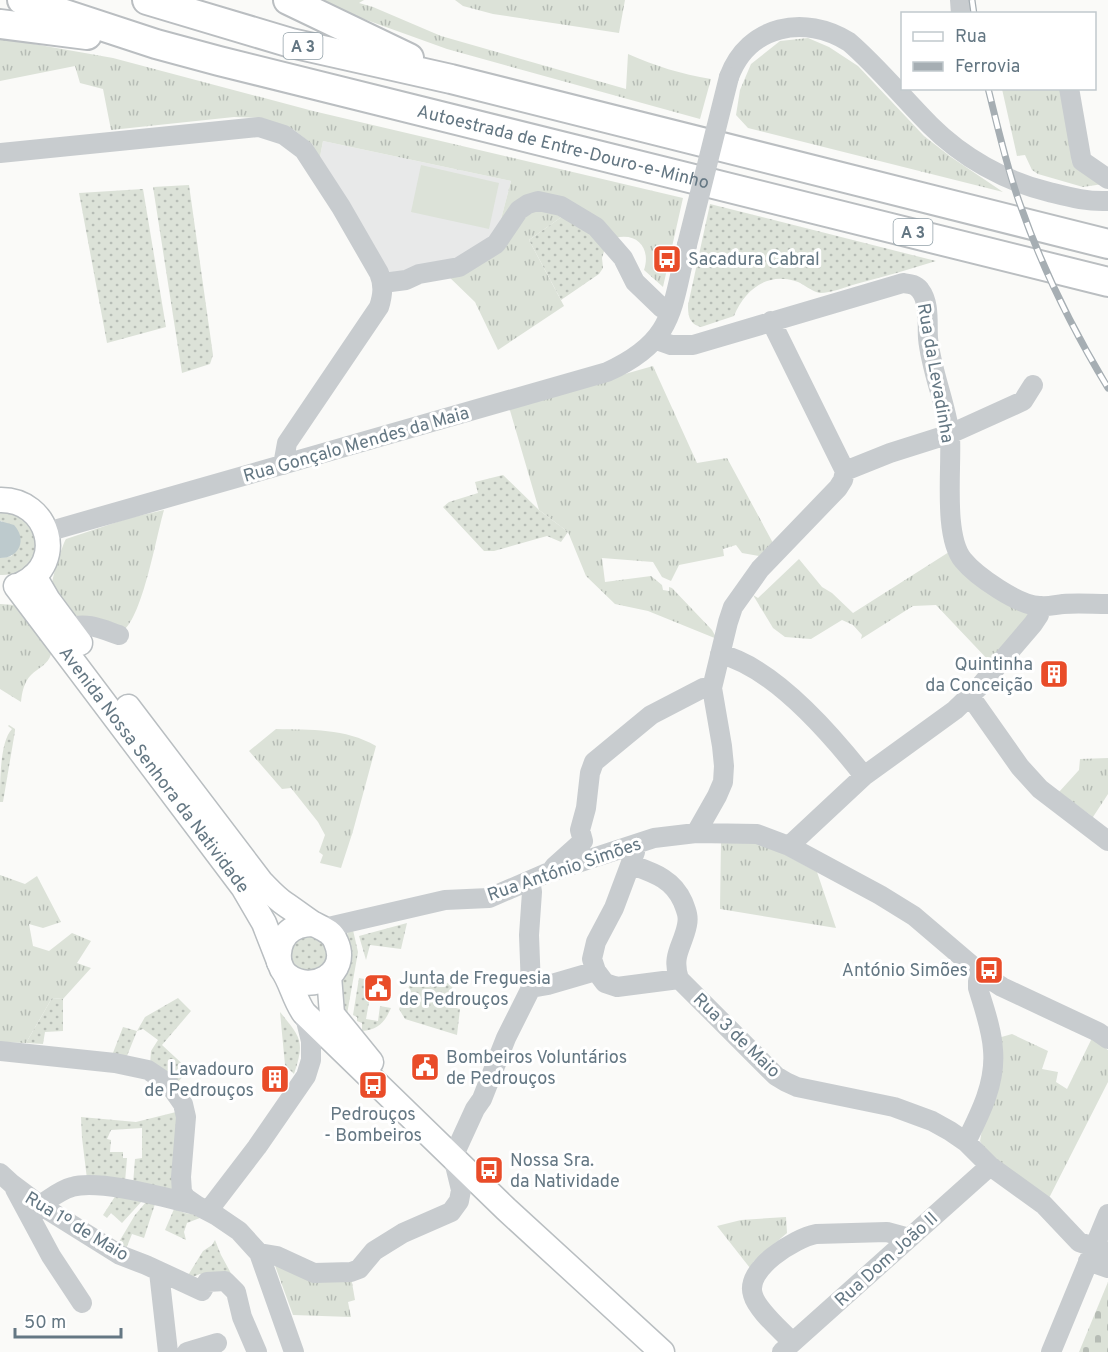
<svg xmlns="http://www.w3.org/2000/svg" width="1108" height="1352" font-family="Overpass,sans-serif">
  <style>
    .built { fill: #e8e9e9 }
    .grass { fill: url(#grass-tufts) }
    .cemetery { fill: url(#cemetery-stones) }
    .garden { fill: url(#garden-dots) }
    .pitch { fill: #dce2d8 }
    .water { fill: #bdcacd }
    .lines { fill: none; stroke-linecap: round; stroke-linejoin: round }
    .major-casing { stroke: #b9bec1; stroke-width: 27 }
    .highway-casing { stroke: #babec1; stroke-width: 32 }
    .minor { stroke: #c8cccf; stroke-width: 20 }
    .major { stroke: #fff; stroke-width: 24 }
    .highway { stroke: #fff; stroke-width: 28 }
    .rail-casing { stroke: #a6aeb3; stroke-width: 7 }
    .rail { stroke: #fff; stroke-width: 4.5; stroke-dasharray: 14; stroke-linecap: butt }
    .minor-bridge { stroke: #c8cccf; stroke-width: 20 }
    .labels { text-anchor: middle; stroke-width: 6; stroke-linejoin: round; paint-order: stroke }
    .shield { fill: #fff; stroke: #92a0a8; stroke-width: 1.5 }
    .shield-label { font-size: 16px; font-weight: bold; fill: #647783 }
    .street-label { font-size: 18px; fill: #647783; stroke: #fff }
    .poi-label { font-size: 18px; fill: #647783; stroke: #fff; text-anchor: start }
  </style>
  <defs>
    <pattern id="grass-tufts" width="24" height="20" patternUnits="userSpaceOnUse" patternTransform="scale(1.5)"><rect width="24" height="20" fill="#dce2d8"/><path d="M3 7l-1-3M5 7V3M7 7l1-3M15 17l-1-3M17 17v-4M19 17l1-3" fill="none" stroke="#b6bcb5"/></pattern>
    <pattern id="cemetery-stones" width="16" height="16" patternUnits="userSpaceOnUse" patternTransform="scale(1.5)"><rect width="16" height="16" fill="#dce2d8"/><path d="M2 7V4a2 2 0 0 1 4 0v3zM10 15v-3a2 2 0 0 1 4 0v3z" fill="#b6bcb5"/></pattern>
    <pattern id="garden-dots" width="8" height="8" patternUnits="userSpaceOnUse" patternTransform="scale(1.5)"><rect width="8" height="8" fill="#dce2d8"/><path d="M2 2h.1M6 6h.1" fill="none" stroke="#b6bcb5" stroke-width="1.8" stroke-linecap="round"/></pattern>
  </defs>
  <rect width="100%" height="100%" fill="#fafaf8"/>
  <path class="built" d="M323,141L511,181L495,242L465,261L390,273L319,162Z"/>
  <path class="grass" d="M319,0H364L359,3L373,7L441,36L626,89L628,54C655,66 681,74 711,79L700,119L447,49L361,18Z
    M455,0H625L619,33L493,14L463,6Z
    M0,38L113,58L313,111L683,198L663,287L644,270C651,249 638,232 615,238L545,198L495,242L511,181L323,141L319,162L313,145L294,130L262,118L234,117L111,130L103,89L80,83L75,66L0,81Z
    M808,38L829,47L858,66L924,136L951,157L1003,192L748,128L736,115L740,90L751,64L780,41Z
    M1002,89H1060L1066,109L1072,163L1103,184L1083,187L1038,174L1032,170L1025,155L1017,156Z
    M530,208L567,213L529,240L564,306L498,350L475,302L446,274Z
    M653,366L697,463L727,458L773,543L759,556L742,553L736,545L723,549L724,556L679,565L671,581L662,577L653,562L602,558L605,582L651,576L662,585L663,590L669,591V587L672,588L712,630L717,639L648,611L615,604L586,576L568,532L539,510L509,407Z
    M164,510C156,537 143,615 123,631L74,615L66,607L52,584C52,578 63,543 66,539L129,518Z
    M949,552L1028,611L1031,617L991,663L936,605L913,606L861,639L862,635L853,625L842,620L811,639L785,637L773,628L753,595L758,598L799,559L822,587L832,593L853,613Z
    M0,604L15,605L50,648L51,654C48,665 39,667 31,675C24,682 22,692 21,702L0,689Z
    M276,729C311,730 345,728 376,746L353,831L341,868L320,863L323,855L319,852L325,835L318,822L291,788L282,789L249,751Z
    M1108,758V794L1093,817L1059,792L1079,770L1080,759Z
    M721,840L764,843L817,872L836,928L720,909Z
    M0,875L25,884L37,876L61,922L43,928L29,924L33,946L49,951L72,933L91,941L77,963L91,968L63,999L52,998L26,1043L0,1042Z
    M1012,1034L1048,1051L1042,1069L1058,1072L1056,1082L1067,1089L1092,1038L1108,1050V1082L1048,1200L985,1150L980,1141L998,1038Z
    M786,1217L787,1233L754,1261L750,1268L717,1226L741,1220Z
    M273,1260L351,1277L355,1300L348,1302L351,1317L293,1315Z"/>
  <path class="cemetery" d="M1108,1282V1352H1079Z"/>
  <path class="garden" d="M189,185L213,355L210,364L182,373L153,187Z
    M143,189L166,327L107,343L79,193Z
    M710,204L936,261C910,269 883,277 856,284C845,287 831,293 820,293C812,292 803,283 795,281C766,272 744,291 734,316L701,327C689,324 688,315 688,305Z
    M567,213L605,248L602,258L603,268L599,274L561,300L529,240Z
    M503,475L539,510L568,532L561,542L547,536L494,551H484L443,507L449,502L478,493L475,482Z
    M0,511C4,511 11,511 14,512C50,526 40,577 0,575V558L12,556L2,521H0Z
    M9,725L15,729V731L3,802H0C0,781 0,741 12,729L8,726Z
    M407,923L401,949L370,945L366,960L359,936Z
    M353,930L358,952L346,1020L338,990L349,948L347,931Z
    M299,934L319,936L328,952C324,966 321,969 307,973L291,964L289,944Z
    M359,978L370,980L366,1000L369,1002L366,1019L378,1021L380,1006L391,1008C385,1022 378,1030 362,1031V1023L357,1021V1017L353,1015Z
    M413,978L453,984L448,1006L460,1009L457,1035L405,1019L399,1009Z
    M52,998L63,999V1031L45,1032L43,1044L26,1043Z
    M178,998L191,1011L162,1045L189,1070L176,1084L150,1065L151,1051L158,1040L143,1029L137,1031L125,1061L111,1058L123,1027L137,1031L145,1017Z
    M280,1012C301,1038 305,1041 294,1074L285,1065Z
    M180,1111L174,1192L133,1184L135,1159L142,1158V1128L111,1130L107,1139L111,1140L110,1152H123V1158H127L125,1182L87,1179L82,1138L81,1117L136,1122Z
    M116,1195L142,1201L122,1223L111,1213L107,1218L103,1215Z
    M146,1202L155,1204L144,1238L132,1234L126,1249L116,1247L135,1215Z
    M174,1209L185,1213L205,1216L187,1223L184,1232L186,1240L165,1230Z
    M215,1240L221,1255L233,1277L200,1274L190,1278L187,1277L203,1251L212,1245Z"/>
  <path class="pitch" d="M421,165L499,183L489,229L411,212Z"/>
  <path class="water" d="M0,521L14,525C27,539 20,558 0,558Z"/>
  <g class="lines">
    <g class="major-casing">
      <g id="major">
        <path d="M0,500C49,499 67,563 22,584"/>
        <path d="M34,576L48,600L80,643"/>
        <path id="s1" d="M16,586L243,887L264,923L282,969C291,981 294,999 304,1013L506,1209L662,1352"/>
        <path d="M128,707L261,882C269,890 276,898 285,904C294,910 303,917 312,923C321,928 332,931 336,942C350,973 312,995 287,975"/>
        <path d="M279,962C277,938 290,924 313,924"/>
        <path d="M329,976L332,1014L371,1062"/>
      </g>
    </g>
    <g class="highway-casing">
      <g id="highway">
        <path id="s2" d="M22,0L156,44L219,61L1108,282"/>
        <path d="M147,0L291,43L451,79L1108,244"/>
        <path d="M288,0L409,58"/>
        <path d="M0,24L87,35"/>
      </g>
    </g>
    <path class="minor" d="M960,0L961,14
      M729,77C748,25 805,14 849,42C878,67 903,98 930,125C962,157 1004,181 1049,192C1069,197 1087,202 1108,201
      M1069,88L1081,157L1082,161L1108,179
      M0,153L259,127L284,135L304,150L341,207L379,273C384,285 383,295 379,307L287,443L283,465
      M383,283L406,280L419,274L459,267L496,244L519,210L528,204L538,201L561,206L596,227L623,258L635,282L662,308L671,310
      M657,340L671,345H693L903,283C910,284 915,284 920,290C930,303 927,323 928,338C931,371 946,403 950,436C952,467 943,536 963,560C976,576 1019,606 1040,606C1047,607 1055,605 1063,604C1078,603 1093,604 1108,604
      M845,471L890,453L950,434L1023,401L1033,385
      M47,532L607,372C675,341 671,310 687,245
      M70,628C85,621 104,630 119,635
      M720,654C773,667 831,734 864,776
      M970,696L1020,767L1040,789L1108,841
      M696,833L717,796L723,782L724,766L722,746L712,688L728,622L733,607L760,569L838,488L843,480L845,471L771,321
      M789,846L864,776L955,710L981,685L1033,624L1039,615L1040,606
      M635,852L614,908L596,942L592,959L596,971L605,983L617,987L679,979
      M632,865C654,873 673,879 683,902C686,910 689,916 687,925C683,946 671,955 679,979L776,1076L786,1082L797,1087L894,1107L932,1121L950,1131L966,1142L990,1166L1044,1205L1079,1242L1108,1252
      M554,867L583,841L580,830L586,808L590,773L594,762L651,715L703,688H712
      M324,928L445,900L489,898L547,873L654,838L696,833L757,834L789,846L880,895L914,916L982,974L1002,987L1098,1032L1108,1039
      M531,988L548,985L596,971
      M0,1051L115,1063L148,1070L169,1084L183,1104L186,1117L181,1177L182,1192L186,1198L196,1205L217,1216L239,1231L259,1253L294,1352
      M966,1142C980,1114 996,1083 993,1050C992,1030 984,1008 978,988V981L982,974
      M0,1173L12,1184L40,1205L120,1255L146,1265L202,1291L207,1282L225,1281L236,1292L242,1317L257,1352
      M15,1189L51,1256L82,1303
      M40,1205C50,1199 60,1190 72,1187C100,1179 166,1198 196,1205
      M208,1211L257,1147L306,1076L311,1060V1041L304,1013
      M259,1253L277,1256L314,1273L351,1272L359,1269L374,1251L403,1233L451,1212L459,1201L461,1190L453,1157L475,1109L482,1099L506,1038L531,988L529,935L532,892L531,886L527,883
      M1088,1261L1108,1268
      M159,1272L168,1352
      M792,1342C781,1330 757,1310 753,1295C744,1269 795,1238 816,1234L887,1232L909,1238
      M187,1352L217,1343
      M782,1352L990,1166
      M1051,1352L1108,1214"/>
    <use href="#major" class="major"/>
    <use href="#highway" class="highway"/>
    <g class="rail-casing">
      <path id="rail" d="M972,0L974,14
        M988,88C998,128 1007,169 1021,207C1043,270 1073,330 1108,388"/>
    </g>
    <use href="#rail" class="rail"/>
    <path class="minor-bridge" d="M687,245L729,77"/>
  </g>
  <defs>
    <g id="bus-square" transform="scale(1.5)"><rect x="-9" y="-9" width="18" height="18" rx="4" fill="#e94c29" stroke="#fff"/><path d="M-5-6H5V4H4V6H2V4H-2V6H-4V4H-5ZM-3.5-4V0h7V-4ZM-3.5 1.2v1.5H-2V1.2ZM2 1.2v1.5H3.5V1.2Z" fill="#fff"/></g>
    <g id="building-square" transform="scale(1.5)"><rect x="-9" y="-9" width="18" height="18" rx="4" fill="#e94c29" stroke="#fff"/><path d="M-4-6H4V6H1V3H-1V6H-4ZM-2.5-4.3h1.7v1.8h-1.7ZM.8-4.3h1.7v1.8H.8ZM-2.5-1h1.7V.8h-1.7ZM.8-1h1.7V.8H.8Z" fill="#fff"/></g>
    <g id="civic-square" transform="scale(1.5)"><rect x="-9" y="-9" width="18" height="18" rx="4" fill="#e94c29" stroke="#fff"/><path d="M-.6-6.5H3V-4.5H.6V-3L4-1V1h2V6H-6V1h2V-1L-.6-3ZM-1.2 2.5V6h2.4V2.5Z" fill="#fff"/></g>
  </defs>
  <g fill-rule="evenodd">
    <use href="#bus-square" x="667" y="259"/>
    <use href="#building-square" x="1054" y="674"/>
    <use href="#bus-square" x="989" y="970"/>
    <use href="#civic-square" x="378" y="988"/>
    <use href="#civic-square" x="425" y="1067"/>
    <use href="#building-square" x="275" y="1079"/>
    <use href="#bus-square" x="373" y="1085"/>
    <use href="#bus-square" x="489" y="1170"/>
  </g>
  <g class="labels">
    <g class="shield">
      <rect x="283.5" y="33" width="39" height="26" rx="4.5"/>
      <rect x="893.5" y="219" width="39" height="26" rx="4.5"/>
    </g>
    <g class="shield-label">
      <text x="303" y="52">A 3</text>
      <text x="913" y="238">A 3</text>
    </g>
    <g class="street-label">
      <text dy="6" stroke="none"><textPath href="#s2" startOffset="561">Autoestrada de Entre-Douro-e-Minho</textPath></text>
      <text transform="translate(936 373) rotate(80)" y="6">Rua da Levadinha</text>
      <text transform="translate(356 444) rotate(-16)" y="6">Rua Gonçalo Mendes da Maia</text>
      <text dy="6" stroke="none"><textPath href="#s1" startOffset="230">Avenida Nossa Senhora da Natividade</textPath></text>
      <text transform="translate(564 869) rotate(-19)" y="6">Rua António Simões</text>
      <text transform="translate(737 1035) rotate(44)" y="6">Rua 3 de Maio</text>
      <text transform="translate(77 1226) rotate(31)" y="6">Rua 1º de Maio</text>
      <text transform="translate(886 1259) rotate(-42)" y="6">Rua Dom João II</text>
    </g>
    <g class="poi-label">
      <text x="688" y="265">Sacadura Cabral</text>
      <text x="1033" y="670" text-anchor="end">Quintinha<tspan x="1033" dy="21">da Conceição</tspan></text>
      <text x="968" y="976" text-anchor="end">António Simões</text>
      <text x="399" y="984">Junta de Freguesia<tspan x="399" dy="21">de Pedrouços</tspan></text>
      <text x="446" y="1063">Bombeiros Voluntários<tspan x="446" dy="21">de Pedrouços</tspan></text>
      <text x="254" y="1075" text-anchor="end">Lavadouro<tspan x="254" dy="21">de Pedrouços</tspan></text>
      <text x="373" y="1120" text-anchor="middle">Pedrouços<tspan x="373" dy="21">- Bombeiros</tspan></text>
      <text x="510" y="1166">Nossa Sra.<tspan x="510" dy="21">da Natividade</tspan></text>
    </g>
  </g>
  <rect x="901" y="12" width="195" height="78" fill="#ffffff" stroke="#c1c9cd" stroke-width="1.5"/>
  <rect x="913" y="32" width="30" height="9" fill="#ffffff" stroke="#c1c9cd" stroke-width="1.5"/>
  <text x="955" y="42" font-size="18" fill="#647783">Rua</text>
  <rect x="913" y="62" width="30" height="9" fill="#a6aeb3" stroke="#c1c9cd" stroke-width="1.5"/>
  <text x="955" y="72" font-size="18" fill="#647783">Ferrovia</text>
  <path d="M15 1328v9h106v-9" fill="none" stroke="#647783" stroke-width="3"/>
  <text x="24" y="1328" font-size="18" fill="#647783" stroke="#ffffff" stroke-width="4.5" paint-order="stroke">50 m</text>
</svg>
